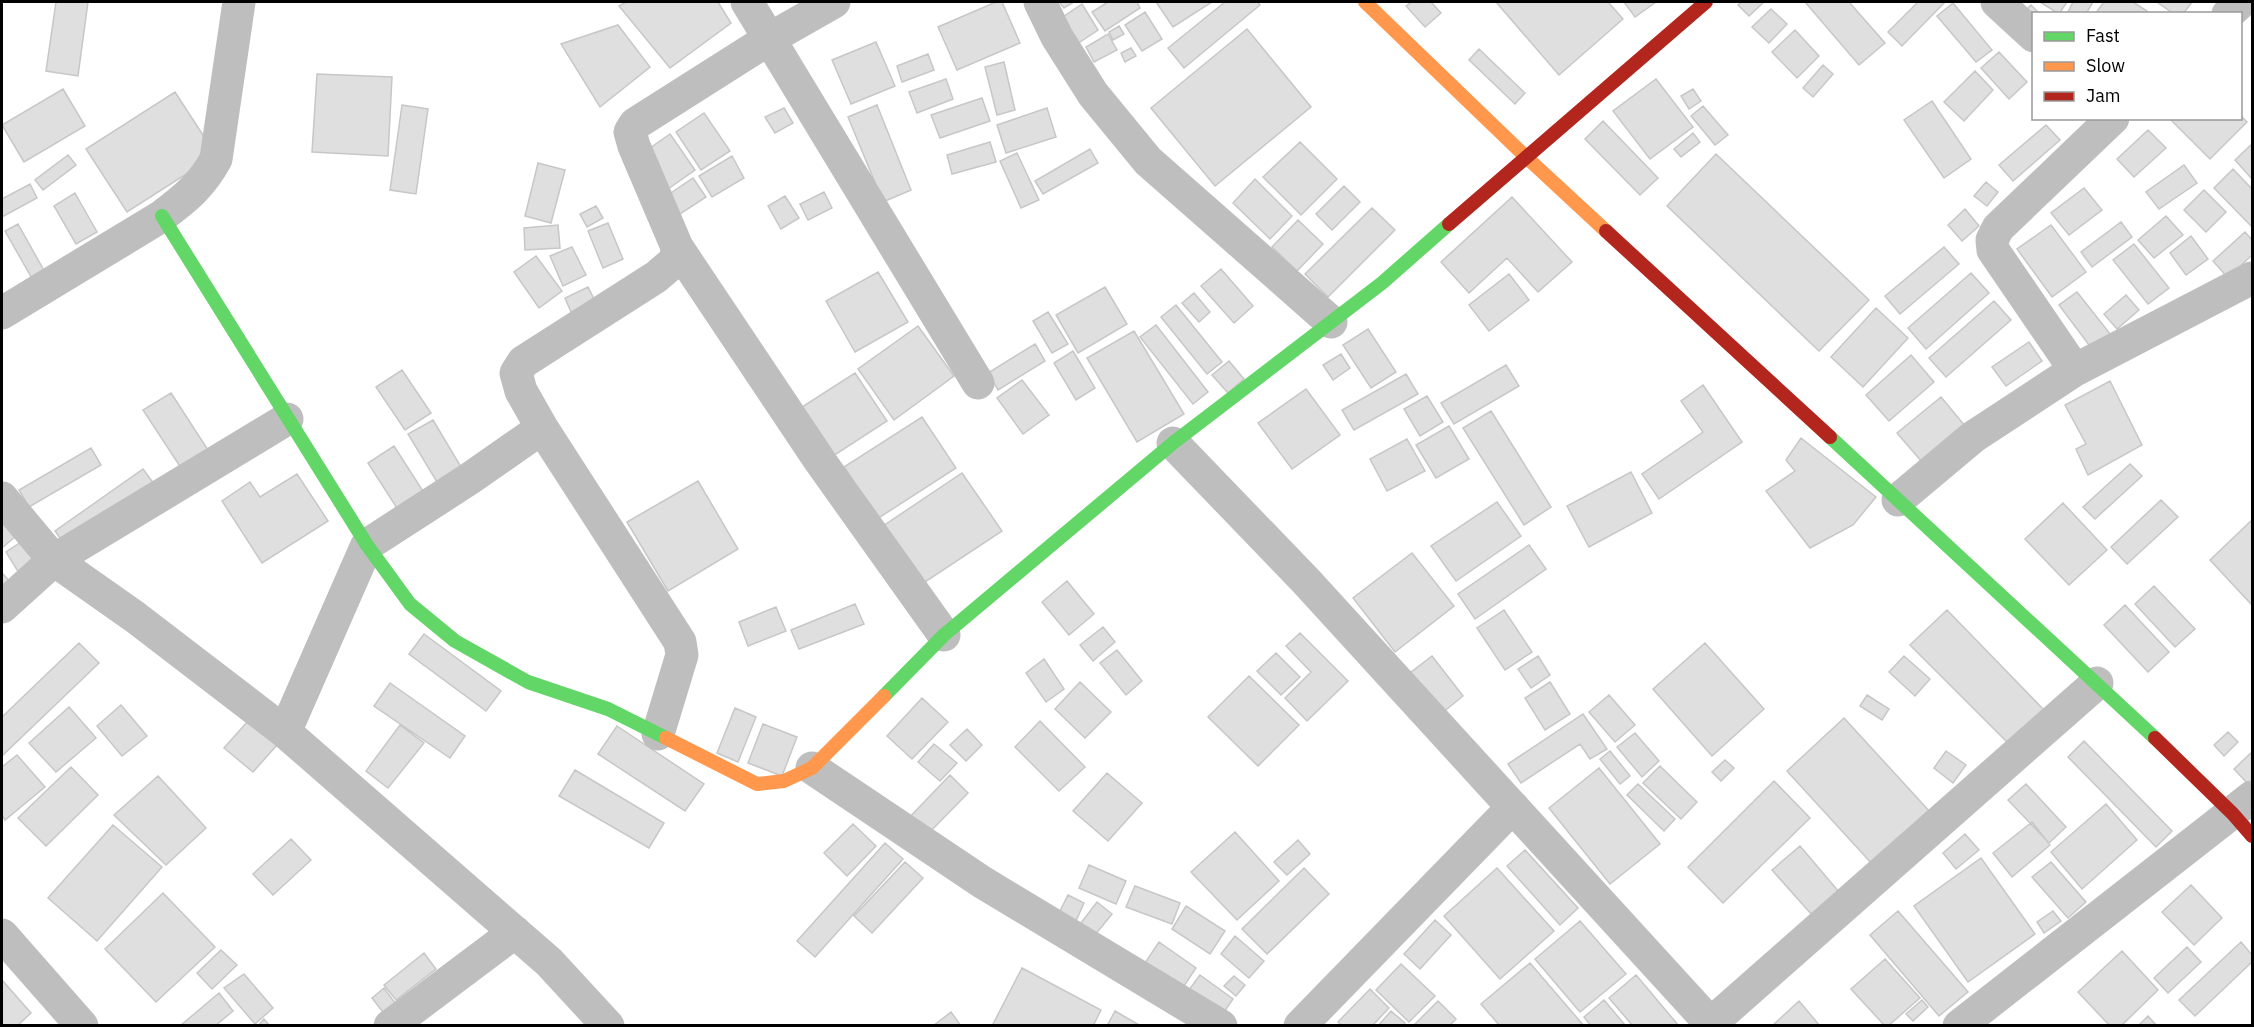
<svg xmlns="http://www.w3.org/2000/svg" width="2254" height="1027" font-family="'IBM Plex Sans',sans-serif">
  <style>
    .building { fill: #dfdfdf; stroke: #c7c7c7; stroke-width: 1.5 }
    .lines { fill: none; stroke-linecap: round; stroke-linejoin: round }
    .street { stroke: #bebebe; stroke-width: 33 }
    .fast { stroke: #63d668; stroke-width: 14 }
    .slow { stroke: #ff974d; stroke-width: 14 }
    .jam { stroke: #b3261e; stroke-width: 14 }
  </style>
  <rect width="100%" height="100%" fill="#fff"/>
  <path class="building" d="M56,2H88L78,76L46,71Z
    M626,2H718L731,23L670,68L619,6Z
    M996,2H1002L1020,43L957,70L938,27Z
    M1059,2H1074L1064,8Z
    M1108,2H1137L1140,8L1105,31L1092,12Z
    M1156,2H1212L1173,27Z
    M1225,2H1257L1260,5L1184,68L1168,48Z
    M1412,2H1431L1441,13L1425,27L1406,6Z
    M1496,2H1608L1623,19L1559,75Z
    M1624,2H1656L1635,17Z
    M1742,2H1764L1749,16L1738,5Z
    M1805,2H1849L1885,43L1859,65Z
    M1918,2H1945L1902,46L1888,32Z
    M2040,2H2067L2059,14Z
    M2073,2H2093L2086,14H2067Z
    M2104,2H2133L2147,11L2145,14H2095Z
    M2157,2H2192L2183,14H2174Z
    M1953,3L1992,50L1976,62L1937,16Z
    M1082,4L1098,30L1077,44L1060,19Z
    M2031,5L2040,14L2021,15Z
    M1771,9L1787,24L1769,43L1752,27Z
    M1145,12L1162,39L1142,51L1125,25Z
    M618,25L650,67L600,107L561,44Z
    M1119,26L1124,34L1113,40L1109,32Z
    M1247,29L1311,107L1215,186L1151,108Z
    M1795,30L1819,56L1797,78L1772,52Z
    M1108,34L1117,50L1094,62L1086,47Z
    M876,42L895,86L851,104L832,60Z
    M1131,48L1136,56L1125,62L1121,53Z
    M1479,49L1525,93L1515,104L1469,60Z
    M1999,52L2027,82L2009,99L1981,68Z
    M928,54L934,70L902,82L897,66Z
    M1004,62L1015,110L997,115L985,67Z
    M1823,65L1833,74L1813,97L1803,88Z
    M1975,71L1993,90L1964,121L1944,102Z
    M317,74L392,77L388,156L312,152Z
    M946,79L953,99L917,113L909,92Z
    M1656,79L1693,127L1650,159L1613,111Z
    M63,89L85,126L24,162L2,125Z
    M1693,89L1701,101L1689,109L1681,96Z
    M175,92L216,155L127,212L86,149Z
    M982,98L990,121L940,138L931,115Z
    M1932,101L1971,159L1944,178L1904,120Z
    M402,105L428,109L416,194L390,190Z
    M877,105L911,190L883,202L848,117Z
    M1703,106L1728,135L1715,145L1691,116Z
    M784,108L793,123L775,133L765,117Z
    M1047,108L1056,137L1006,153L997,125Z
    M704,113L730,151L701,170L676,132Z
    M2240,115L2247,122L2210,159L2169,118H2240Z
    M1603,121L1658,178L1640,195L1585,139Z
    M2046,125L2060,140L2013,181L1999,165Z
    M2148,130L2166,148L2134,177L2117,159Z
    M1693,133L1700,142L1681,157L1674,149Z
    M670,134L695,170L668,189L643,153Z
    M990,142L996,162L952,174L947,155Z
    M1300,142L1337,179L1301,215L1263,177Z
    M2252,144V176L2251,178L2235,160Z
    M1090,149L1098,163L1043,194L1035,181Z
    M1017,153L1039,200L1021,208L1000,161Z
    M1716,154L1869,300L1819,351L1667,206Z
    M68,155L76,165L43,190L35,180Z
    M732,156L744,178L712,197L699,176Z
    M538,163L565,170L551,223L525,216Z
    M2184,165L2197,183L2159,209L2146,192Z
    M2233,169L2252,189V227L2214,188Z
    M693,178L706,197L677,216L665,197Z
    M1255,179L1292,216L1270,239L1233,203Z
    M1986,182L1998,192L1987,206L1974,196Z
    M30,184L37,198L2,217V199Z
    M1344,186L1360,202L1332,230L1316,214Z
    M2084,188L2102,210L2069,235L2051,213Z
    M2204,190L2226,212L2206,232L2184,210Z
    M824,192L832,208L808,220L800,204Z
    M75,193L97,232L76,244L54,206Z
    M785,196L799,218L781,229L768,206Z
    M1512,197L1572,262L1538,292L1507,258L1469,293L1441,262Z
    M596,206L603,218L587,227L580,214Z
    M1372,208L1395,230L1328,297L1305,274Z
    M1965,209L1979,226L1962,241L1948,225Z
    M2166,216L2183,235L2154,258L2138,240Z
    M1298,220L1323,244L1297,271L1272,247Z
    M2121,222L2132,237L2092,267L2081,252Z
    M608,223L623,259L603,268L588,231Z
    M18,224L46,274L34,282L5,231Z
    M558,225L560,248L525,250L524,228Z
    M2051,225L2086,272L2052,297L2017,249Z
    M2245,232L2252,240V255L2228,278L2213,261Z
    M2191,236L2208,259L2186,275L2170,253Z
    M2134,244L2169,288L2148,304L2113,260Z
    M572,247L586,275L563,286L550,256Z
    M1944,247L1959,264L1900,314L1885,296Z
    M536,256L562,291L539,308L514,272Z
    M1221,269L1253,306L1234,323L1201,286Z
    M878,272L908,322L855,352L826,301Z
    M1971,273L1989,293L1926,349L1908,328Z
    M1509,274L1529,300L1489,331L1469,305Z
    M588,287L595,301L571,312L565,298Z
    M1105,287L1127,324L1078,353L1056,315Z
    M2077,292L2111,335L2092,349L2059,305Z
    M1194,293L1210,312L1199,322L1182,303Z
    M2126,295L2139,310L2117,329L2104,314Z
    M1994,301L2011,320L1946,377L1929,358Z
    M1176,305L1222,362L1207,374L1161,317Z
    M1876,308L1908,338L1863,387L1831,357Z
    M1048,312L1068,344L1052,353L1033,321Z
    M1156,325L1208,392L1193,404L1140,337Z
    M918,326L954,376L894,420L858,369Z
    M1368,329L1396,372L1371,388L1343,345Z
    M1134,331L1184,414L1137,442L1087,358Z
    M2029,342L2042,361L2006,386L1992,367Z
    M1035,344L1045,361L998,390L988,373Z
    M1073,351L1095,388L1076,400L1054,363Z
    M1341,354L1350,368L1333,380L1323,365Z
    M1911,355L1934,382L1889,421L1866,395Z
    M1229,361L1244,379L1228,393L1212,375Z
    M1506,365L1519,386L1454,424L1441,403Z
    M402,370L431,413L405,430L376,387Z
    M855,373L887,421L833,456L802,407Z
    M1406,374L1418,394L1354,430L1342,410Z
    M1022,380L1049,415L1023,434L997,398Z
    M2110,381L2142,445L2088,475L2076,449L2086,444L2065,405Z
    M1703,385L1742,442L1659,499L1642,474L1703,432L1681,401Z
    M1306,389L1340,435L1292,469L1258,423Z
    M171,393L210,453L183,471L143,410Z
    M1427,396L1443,422L1420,436L1404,409Z
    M1941,397L1965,426L1922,462L1897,433Z
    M1491,411L1551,507L1524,525L1463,428Z
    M922,417L956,468L877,519L844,467Z
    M433,420L464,472L440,487L408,434Z
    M1449,426L1469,459L1436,478L1416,445Z
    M1801,438L1876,497L1853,525L1810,548L1766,491L1795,471L1786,460Z
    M1407,439L1425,471L1387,491L1370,459Z
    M394,446L428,499L402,516L368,463Z
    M91,448L101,465L29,507L19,490Z
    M2130,464L2142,476L2095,519L2083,507Z
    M143,469L157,488L68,549L55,531Z
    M1631,472L1652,513L1589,547L1567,506Z
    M962,473L1002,531L919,586L880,528Z
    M297,474L328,521L262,563L222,501L250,482L260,497Z
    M698,481L738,549L668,591L627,522Z
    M2161,500L2178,517L2127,564L2111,547Z
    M1497,502L1521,536L1456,581L1431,546Z
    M2063,503L2107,550L2069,585L2025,539Z
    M2,507L22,531L2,548Z
    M2252,520V605L2210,560Z
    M30,536L47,561L22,578L6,552Z
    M1529,545L1546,569L1475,619L1458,594Z
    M1412,553L1454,606L1395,652L1353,598Z
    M2,573L15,587L2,599Z
    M1067,581L1094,614L1069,635L1042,602Z
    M2154,586L2195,629L2175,647L2135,604Z
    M855,604L864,624L799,649L791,630Z
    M2125,605L2169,652L2148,672L2104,625Z
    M776,607L786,631L748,646L739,622Z
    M1504,610L1532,652L1505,670L1477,628Z
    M1947,610L2044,710L2009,744L1910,645Z
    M1103,627L1115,642L1093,661L1080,645Z
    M1300,633L1348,681L1307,721L1285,698L1311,672L1286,646Z
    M424,634L501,691L486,711L409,654Z
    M79,643L99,663L2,756V717Z
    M1705,643L1764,709L1712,756L1653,689Z
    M1117,650L1142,681L1126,695L1100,663Z
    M1276,653L1300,677L1281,695L1257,671Z
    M1432,656L1463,696L1442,713L1410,673Z
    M1538,656L1550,675L1531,688L1518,669Z
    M1904,656L1930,679L1915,696L1889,672Z
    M1044,659L1064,689L1046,702L1026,673Z
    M1249,676L1299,725L1258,766L1208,717Z
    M1080,682L1111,712L1085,738L1055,709Z
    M1550,682L1570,714L1545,730L1525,698Z
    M390,683L465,736L450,758L374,706Z
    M1609,695L1635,725L1615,742L1589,712Z
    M1867,695L1889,709L1882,720L1860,706Z
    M922,698L948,722L912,759L887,736Z
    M121,705L147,736L122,756L97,726Z
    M69,707L96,738L56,772L29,743Z
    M735,708L756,717L738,762L717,753Z
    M1583,714L1607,749L1590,759L1580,744L1521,783L1508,764Z
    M1844,718L1931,813L1873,865L1787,771Z
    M248,721L277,745L253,772L224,748Z
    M1040,721L1085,767L1059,791L1015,747Z
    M763,724L797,737L782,776L748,763Z
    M400,725L424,743L388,788L366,771Z
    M617,726L704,784L685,811L598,754Z
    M967,729L982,745L966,761L950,745Z
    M2228,732L2238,742L2224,756L2214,745Z
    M1635,733L1659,761L1642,777L1617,747Z
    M2084,741L2172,831L2156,847L2068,757Z
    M934,744L957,763L940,781L918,762Z
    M1610,751L1630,776L1620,784L1600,759Z
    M1946,751L1966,765L1953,783L1934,768Z
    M2252,752V782L2249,785L2234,769Z
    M17,755L45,787L5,820L2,815V767Z
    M1725,760L1734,768L1721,781L1712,772Z
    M1660,766L1697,802L1681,819L1643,783Z
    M71,767L98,795L46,846L18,818Z
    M1599,768L1660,844L1610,884L1549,808Z
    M575,770L664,823L649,848L559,796Z
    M1107,773L1142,803L1108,841L1073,811Z
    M950,775L968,793L922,840L904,823Z
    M158,776L206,828L166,865L114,815Z
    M1774,781L1810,818L1723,903L1688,867Z
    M1638,784L1675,819L1664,831L1627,795Z
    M2026,784L2066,827L2049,843L2008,800Z
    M2106,804L2137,840L2082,889L2051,852Z
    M2032,822L2050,845L2012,877L1993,853Z
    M853,824L876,846L847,876L824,853Z
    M113,825L162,867L97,941L48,898Z
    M1235,832L1279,881L1237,920L1191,872Z
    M1965,834L1979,850L1956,869L1943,853Z
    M291,839L311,860L273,895L253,874Z
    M1298,840L1310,854L1287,875L1274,862Z
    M885,843L903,859L815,957L797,941Z
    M1800,846L1839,892L1812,915L1772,870Z
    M1525,850L1578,908L1560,925L1507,866Z
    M1981,858L2035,934L1968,982L1914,906Z
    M905,862L923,878L872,933L854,916Z
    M2051,862L2086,902L2068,918L2032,877Z
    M1089,865L1126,881L1116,904L1079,888Z
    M1304,868L1329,894L1267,954L1242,929Z
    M1497,868L1554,931L1500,979L1444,916Z
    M2191,885L2222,918L2194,945L2162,912Z
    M1135,886L1180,903L1172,924L1126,907Z
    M163,893L215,947L156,1002L105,949Z
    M1068,895L1084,903L1076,921L1059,913Z
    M1097,902L1112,914L1095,935L1081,923Z
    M1186,906L1225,931L1210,954L1172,929Z
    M1898,911L1968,992L1939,1016L1870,935Z
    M2053,911L2061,921L2044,933L2037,922Z
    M1435,920L1451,935L1420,969L1404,954Z
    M1580,921L1626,974L1580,1012L1535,959Z
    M1235,936L1264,961L1249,978L1221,954Z
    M1159,942L1196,968L1182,989L1145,963Z
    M2241,942L2252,955V962L2195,1016L2179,1000Z
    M2187,947L2201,962L2168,993L2154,978Z
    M221,950L237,965L212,989L197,973Z
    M2122,951L2158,990L2121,1026H2110L2078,992Z
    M424,953L436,969L396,1000L384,985Z
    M1885,959L1920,998L1888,1026H1885L1851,989Z
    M1530,963L1584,1026H1500L1481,1004Z
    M1401,964L1435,996L1409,1022L1376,990Z
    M1022,968L1101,1010L1093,1026H992Z
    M244,974L273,1008L255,1024L224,988Z
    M1200,975L1233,999L1222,1015L1188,991Z
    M1636,975L1679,1026H1633L1609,998Z
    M1234,976L1245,985L1236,996L1224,986Z
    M2,980L31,1013L17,1026H2Z
    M384,988L398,1007L386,1016L372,998Z
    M1370,989L1389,1008L1372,1026H1342L1338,1022Z
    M219,993L233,1011L215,1026H180Z
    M1604,1000L1625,1025V1026H1591L1584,1017Z
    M1922,1000L1928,1007L1913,1021L1906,1014Z
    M1438,1001L1456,1019L1449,1026H1413Z
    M1799,1001L1820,1026H1772Z
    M1115,1011L1141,1026H1107Z
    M1391,1011L1405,1023L1403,1026H1378Z
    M951,1012L961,1026H933Z
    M2148,1016L2157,1026H2138Z
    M264,1019L270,1026H258Z"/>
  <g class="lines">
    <path class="street" d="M747,2L978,383
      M1040,2L1057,37L1093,94L1148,161L1331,322
      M1997,2L2034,36
      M2228,14L2241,2
      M677,247L820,461L944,635
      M2,313L162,216C186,198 202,185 216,159L239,2
      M2075,370L1993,250L1992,240L1998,228L2113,118
      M1173,443L1306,581L1710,1023
      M2,498L54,560L135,617L285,732L549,962L608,1026
      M1898,500L1973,437L2075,370L2252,278
      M2,607L54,560L287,419
      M285,732L367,545L469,479L542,428
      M658,734L682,655L680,642L542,428L521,391L516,373L523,362L656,277L676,260L677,247L634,146L630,132L635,124L769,39L834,2
      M812,768L982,882L1221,1026
      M2,935L82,1026
      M390,1026L515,932
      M1300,1026L1513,807
      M1708,1026L2097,683
      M1959,1026L2252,797"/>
    <path class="fast" d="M162,216L367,545L410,604L455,641L528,682L608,709L666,738
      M1830,437L2155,738
      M884,696L944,635L1173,443L1382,283L1449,224"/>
    <path class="slow" d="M1365,2L1525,156L1606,231
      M666,738L757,784L784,781L812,768L884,696"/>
    <path class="jam" d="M1449,224L1706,2
      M1606,231L1830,437
      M2155,738L2233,814L2252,836"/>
  </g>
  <rect width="2254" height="1027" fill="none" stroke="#000000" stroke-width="6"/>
  <rect x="2032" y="12" width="210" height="108" fill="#ffffff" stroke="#999999" stroke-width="1.5"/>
  <rect x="2044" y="32" width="30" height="9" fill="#63d668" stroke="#999999" stroke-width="1.5"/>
  <text x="2086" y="42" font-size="18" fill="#000000">Fast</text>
  <rect x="2044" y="62" width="30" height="9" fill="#ff974d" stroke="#999999" stroke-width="1.5"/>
  <text x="2086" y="72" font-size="18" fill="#000000">Slow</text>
  <rect x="2044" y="92" width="30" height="9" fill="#b3261e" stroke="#999999" stroke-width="1.5"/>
  <text x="2086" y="102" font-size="18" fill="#000000">Jam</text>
</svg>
